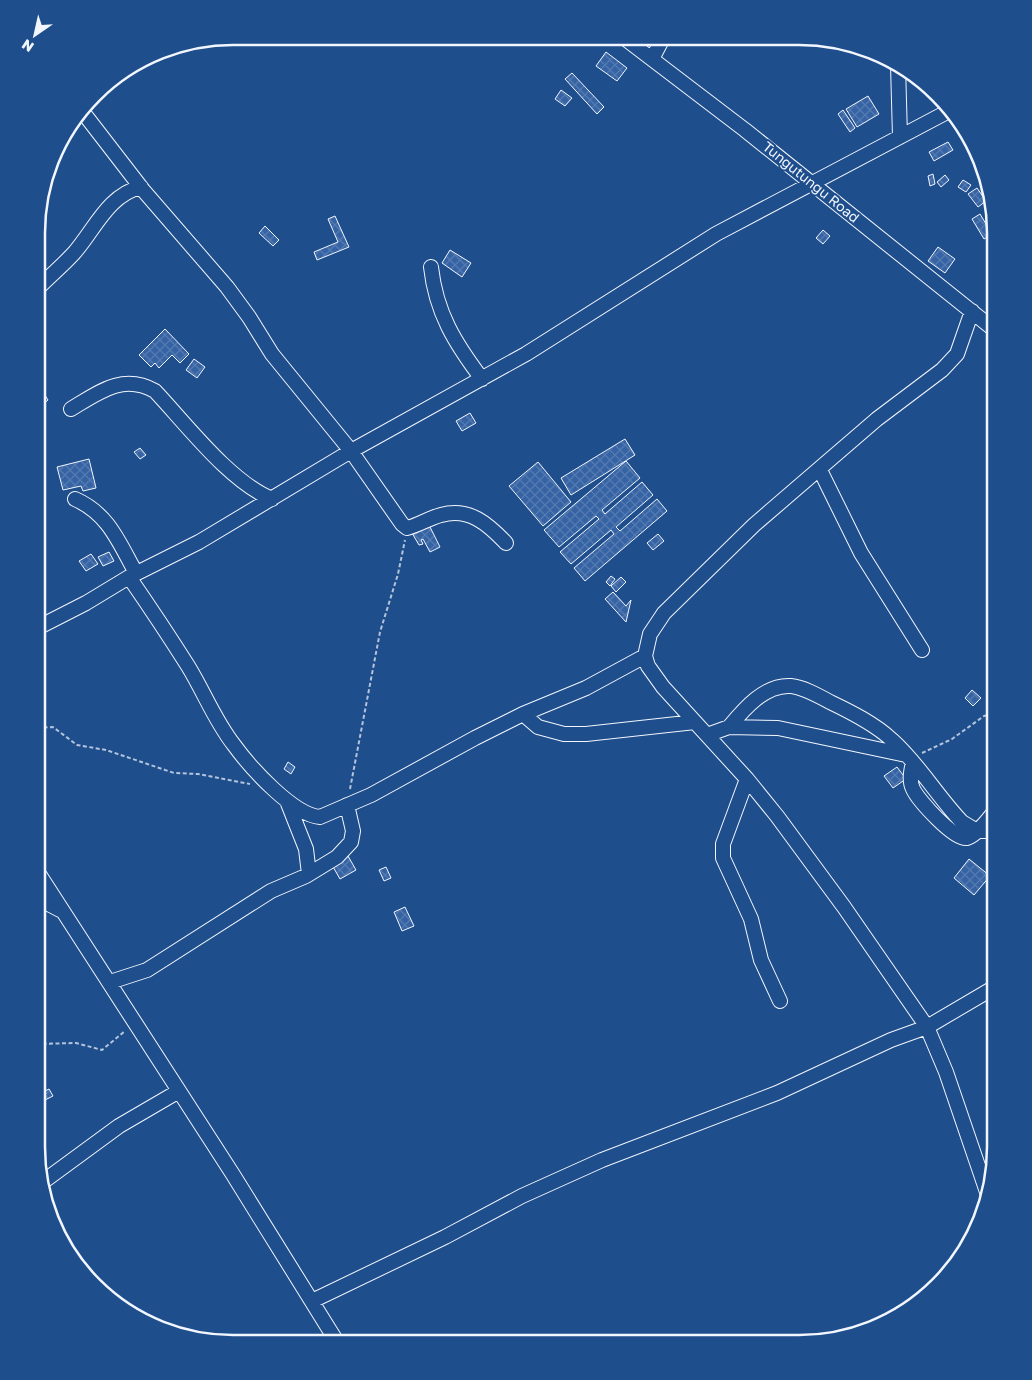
<svg xmlns="http://www.w3.org/2000/svg" width="1032" height="1380" font-family="'Golos Text',sans-serif">
  <style>
    .building { fill: url(#building-cross-hatch); stroke: #f2f6ff }
    .lines { fill: none; stroke-linecap: round; stroke-linejoin: round }
    .minor-casing { stroke: #f2f6ff; stroke-width: 16 }
    .path { stroke: #b3c4dc; stroke-width: 2; stroke-dasharray: 4 2.5; stroke-linecap: butt }
    .minor { stroke: #1f4e8c; stroke-width: 14 }
    .labels { text-anchor: middle; stroke-width: 4; stroke-linejoin: round; paint-order: stroke }
    .street-label { font-size: 14px; fill: #f2f6ff; stroke: #1f4e8c }
    .rim { fill: none; stroke: #f2f6ff; stroke-width: 2.5 }
  </style>
  <defs>
    <pattern id="building-cross-hatch" width="8" height="8" patternUnits="userSpaceOnUse" patternTransform="scale(1.25)"><rect width="8" height="8" fill="#3563a3"/><path d="M0 0l8 8M0 8l8-8" fill="none" stroke="#537ab1"/></pattern>
  </defs>
  <rect width="100%" height="100%" fill="#1f4e8c"/>
  <path class="building" d="M538,37H553L548,44Z
    M606,52L627,68L617,81L596,66Z
    M572,73L604,107L597,114L565,79Z
    M561,90L572,98L565,106L555,99Z
    M868,96L879,114L857,127L846,109Z
    M843,110L855,128L850,132L838,114Z
    M948,142L953,150L934,161L929,152Z
    M933,174L935,184L930,186L928,176Z
    M945,175L949,180L941,187L937,182Z
    M963,180L971,185L966,192L958,187Z
    M977,188L986,201L978,207L968,194Z
    M980,214L992,234L984,239L972,219Z
    M335,216L349,247L317,260L314,252L338,242L328,219Z
    M265,226L279,240L273,246L259,233Z
    M823,230L830,236L823,244L816,238Z
    M938,247L955,259L945,273L928,261Z
    M450,250L471,263L462,277L442,263Z
    M165,329L189,354L180,363L172,355L159,368L155,363L151,367L139,355Z
    M194,359L205,367L197,378L186,370Z
    M38,384L48,400L42,405L38,399Z
    M470,413L476,423L462,431L456,421Z
    M625,439L635,455L571,495L561,478Z
    M140,448L146,455L140,459L134,452Z
    M89,459L96,488L83,491L81,486L63,490L57,467Z
    M626,461L640,478L602,510L605,514L642,482L653,495L616,527L620,531L657,499L667,511L585,581L574,568L614,534L611,530L571,564L560,552L599,519L596,516L559,547L544,530Z
    M538,462L571,502L543,526L509,486Z
    M429,525L440,547L430,552L423,539L421,540L423,544L419,545L412,533Z
    M658,534L664,541L653,550L647,543Z
    M109,552L114,561L103,566L98,557Z
    M91,554L98,564L86,571L79,561Z
    M611,576L615,579L610,586L606,582Z
    M621,577L626,582L616,592L611,586Z
    M613,592L626,606L631,600L626,622L605,599Z
    M996,617V630L989,626Z
    M972,690L981,698L973,706L965,698Z
    M288,762L295,767L291,774L284,769Z
    M897,767L906,779L893,788L884,776Z
    M348,856L356,870L340,879L332,865Z
    M969,859L990,876L974,895L954,878Z
    M386,867L391,878L384,881L379,870Z
    M405,907L414,926L402,931L394,912Z
    M49,1089L53,1096L45,1100L41,1093Z"/>
  <g class="lines">
    <g class="minor-casing">
      <path id="minor" d="M623,37L745,130L996,331
        M652,59L663,38
        M898,65L900,137
        M82,111L143,190L227,287L249,317L272,354L351,451L402,524L407,528C419,525 429,518 441,515C469,507 488,524 506,543
        M431,267C436,313 455,343 482,379
        M38,288C50,276 63,265 74,253C95,229 108,195 141,187
        M972,311L957,354L942,370L877,419L754,525L664,613L650,634L645,656L648,666L663,687L747,779L777,816L844,907L927,1027L946,1072L988,1195
        M71,409C99,392 123,373 155,391C187,425 230,482 272,499
        M820,470L861,553L922,650
        M75,499C109,514 119,543 136,573
        M129,577C149,606 169,636 188,666C204,692 215,721 234,745C250,767 293,815 320,817L371,795L475,738L523,714L586,688L645,656
        M37,628L86,603L129,577L199,542L351,451L526,354L716,234L947,112
        M523,714L538,727L564,734H586L695,722
        M729,727C744,709 765,684 791,686C803,687 819,696 830,702C851,712 875,724 892,740C919,764 937,796 962,822L972,828L995,833
        M707,735L729,727L778,728L906,755
        M913,762C911,771 909,781 913,789C918,800 955,841 967,838C978,834 988,819 995,811
        M747,779L723,844V858L751,919L761,960L780,1001
        M287,801L306,849L309,874
        M37,871L232,1173L337,1342
        M37,898L60,910
        M110,982L147,970L271,891L306,876L337,857L351,842L353,831L347,805
        M44,1181L119,1126L179,1091
        M312,1301L445,1237L522,1196L602,1160L777,1093L891,1040L927,1027L995,987"/>
    </g>
    <path class="path" d="M37,728L53,727L77,745L106,750L174,773L198,774L250,784
      M922,753L952,739L984,716L996,713
      M350,789L380,632L398,574L405,540
      M37,954L39,950L42,915
      M36,1044L76,1043L102,1050L125,1031"/>
    <use href="#minor" class="minor"/>
  </g>
  <g class="labels">
    <g class="street-label">
      <text transform="translate(811 182) rotate(39)" y="5">Tungutungu Road</text>
    </g>
  </g>
  <path d="M0 0H1032V1380H0ZM233 45H799A188 188 0 0 1 987 233V1147A188 188 0 0 1 799 1335H233A188 188 0 0 1 45 1147V233A188 188 0 0 1 233 45Z" fill="#1f4e8c" fill-rule="evenodd"/>
  <path class="rim" d="M233 45H799A188 188 0 0 1 987 233V1147A188 188 0 0 1 799 1335H233A188 188 0 0 1 45 1147V233A188 188 0 0 1 233 45Z"/>
  <g transform="translate(35 35) rotate(214)" stroke="#1f4e8c" stroke-width="4" paint-order="stroke">
  <path d="M0-4L9 19L0 12L-9 19Z" fill="#f2f6ff"/>
  <text y="-8" font-size="14" font-weight="bold" text-anchor="middle" fill="#f2f6ff">N</text>
  </g>
</svg>
